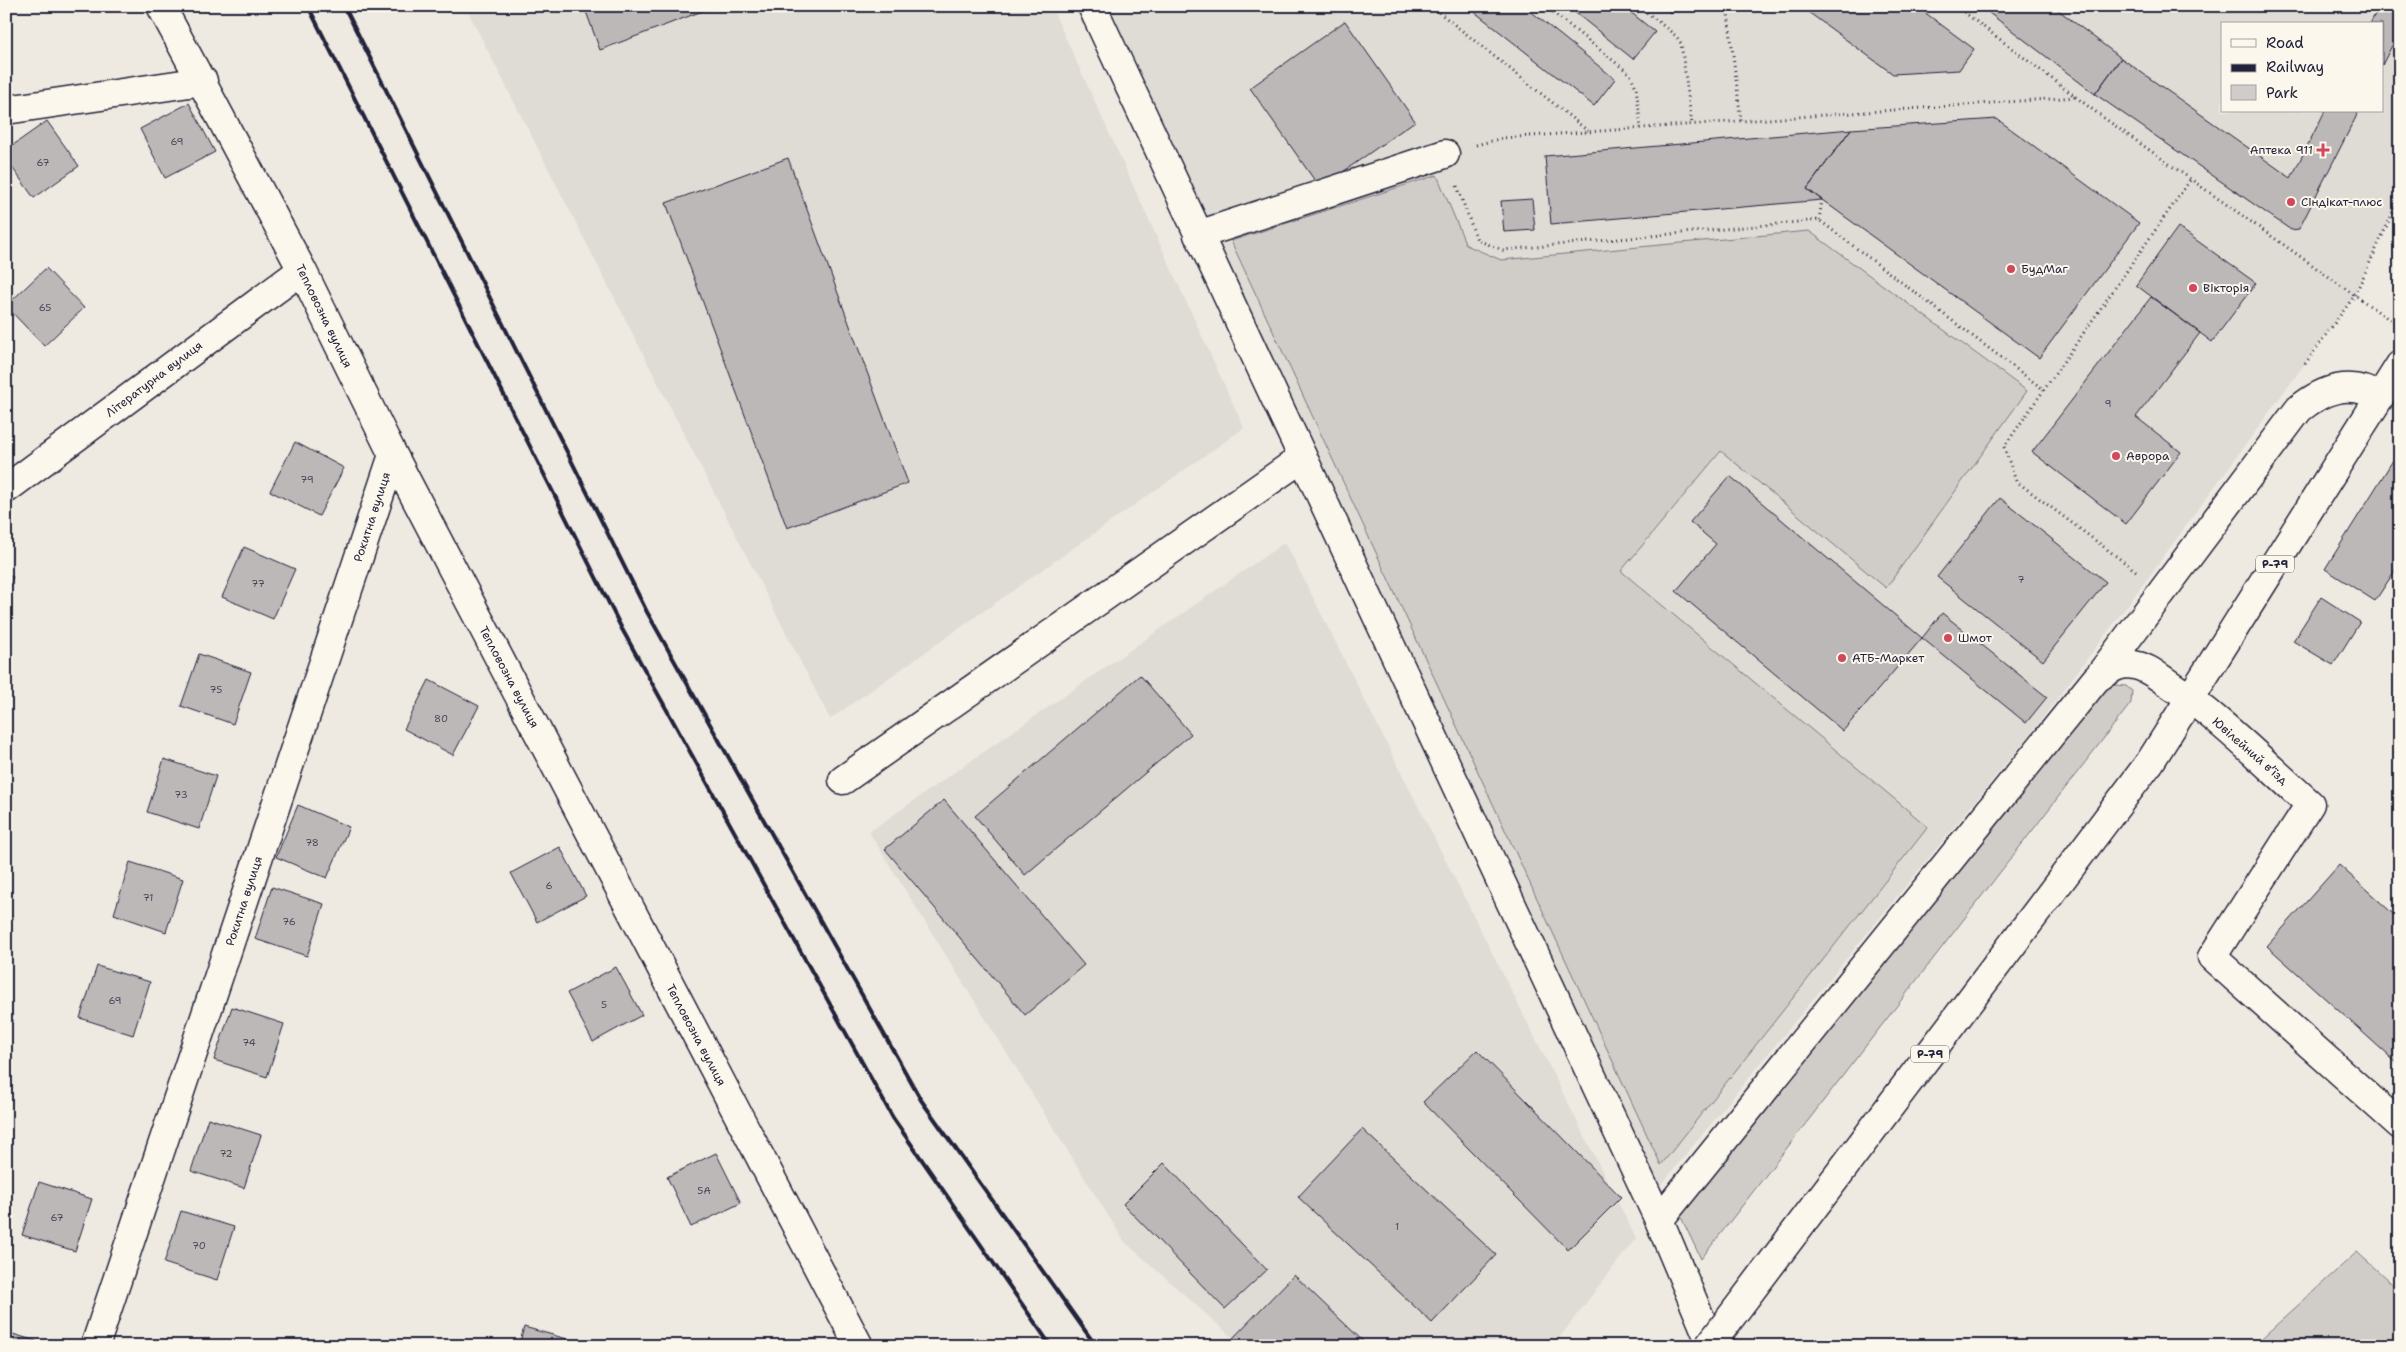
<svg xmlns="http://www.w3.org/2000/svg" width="2406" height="1352" font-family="'Shantell Sans',sans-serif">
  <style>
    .built { fill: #dfdbd5; fill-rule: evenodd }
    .green { fill: #d0cdc9; stroke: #797882 }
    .building { fill: #bcb8b8; stroke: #22223b }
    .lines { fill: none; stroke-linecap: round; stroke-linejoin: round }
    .minor-casing { stroke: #22223b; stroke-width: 31 }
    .major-casing { stroke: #22223b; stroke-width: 31 }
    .path { stroke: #22223b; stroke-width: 3; stroke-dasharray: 1 4; stroke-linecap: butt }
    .minor { stroke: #fbf7ec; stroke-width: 28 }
    .major { stroke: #fbf7ec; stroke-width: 28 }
    .rail { stroke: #22223b; stroke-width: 4 }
    .major-bridge-casing { stroke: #22223b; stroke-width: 31; stroke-linecap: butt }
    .major-bridge { stroke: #fbf7ec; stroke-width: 28 }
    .poi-dot { fill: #d1495b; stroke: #fbf7ec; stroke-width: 2 }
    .labels { text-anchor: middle; stroke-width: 4; stroke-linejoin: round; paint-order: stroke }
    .number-label { font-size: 10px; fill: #48485a }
    .shield { fill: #fbf7ec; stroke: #636270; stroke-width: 1 }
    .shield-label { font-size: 11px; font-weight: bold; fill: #22223b }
    .poi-label { font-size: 12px; fill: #22223b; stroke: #fbf7ec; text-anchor: start }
    .street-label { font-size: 12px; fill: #22223b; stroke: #fbf7ec }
  </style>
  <rect width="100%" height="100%" fill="#eeeae2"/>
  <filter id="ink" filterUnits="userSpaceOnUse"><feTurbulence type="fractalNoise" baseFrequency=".02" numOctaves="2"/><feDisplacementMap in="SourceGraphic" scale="10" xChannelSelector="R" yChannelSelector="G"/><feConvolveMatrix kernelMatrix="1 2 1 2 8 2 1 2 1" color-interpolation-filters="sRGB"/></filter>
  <g filter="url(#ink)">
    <path class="built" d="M465,6H1051L1244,428L830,719Z
      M1084,6H2400V197L2355,295L2147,579L2032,732L1656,1191ZM2222,24H2382V111H2222Z
      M1285,542L1636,1238L1553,1346H1242L1124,1241L869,832Z"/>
    <path class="green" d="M1437,175L1466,245L1501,260L1809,231L2027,391L1886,588L1721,451L1621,571L1928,827L1661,1165L1231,241Z
      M2115,685L2126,686L2132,691L2131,703L1701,1259L1680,1215L2103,689Z
      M2357,1252L2400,1291V1346H2253Z"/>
    <path class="building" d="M584,6H713V7L600,50Z
      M1467,6H1524L1615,79L1594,106Z
      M1567,6H1623L1655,32L1633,59Z
      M1662,6H1675L1670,13Z
      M1800,6H1916L1974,49L1959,70L1893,74Z
      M1980,6H2053L2121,58L2095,94Z
      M2379,6H2400V30L2382,65V24H2370Z
      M1345,21L1415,121L1320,188L1250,88Z
      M2121,58L2291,178L2325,111H2359L2299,229L2291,230L2095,94Z
      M189,103L215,152L165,178L140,129Z
      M1997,119L2139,223L2039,358L1807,189L1851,129Z
      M47,121L79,166L34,198L6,159V150Z
      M1851,129L1807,189L1822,200L1551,224L1545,156Z
      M788,158L908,483L787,528L666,203Z
      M1532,199L1535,230L1504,232L1501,201Z
      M2178,227L2256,283L2212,342L2136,285Z
      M46,268L84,308L44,346L6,306Z
      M2151,297L2200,333L2136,417L2181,452L2126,524L2032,452Z
      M295,442L344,468L319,516L270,491Z
      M2400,449V563L2375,601L2325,569Z
      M1730,476L1922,638L1843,731L1676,591L1716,544L1690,522Z
      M2000,498L2106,582L2043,661L1937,577Z
      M244,547L295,569L273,619L222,597Z
      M6,574L13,577L6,591Z
      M2321,597L2360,622L2333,665L2293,641Z
      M1942,613L2047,697L2026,723L1922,638Z
      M199,654L251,672L233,724L181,706Z
      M1140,675L1191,734L1025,875L975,816Z
      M429,680L479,706L453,755L404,729Z
      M164,759L216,776L199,829L147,812Z
      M944,800L1084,965L1025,1015L885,849Z
      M298,805L349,827L327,878L276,857Z
      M560,847L586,896L537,922L511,873Z
      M130,862L183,879L166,932L114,914Z
      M2339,865L2400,920V1066L2267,946Z
      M272,887L324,904L307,956L255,939Z
      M97,966L150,982L133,1035L80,1018Z
      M616,967L642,1015L593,1042L567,993Z
      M232,1007L284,1024L267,1077L214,1060Z
      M1477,1050L1621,1197L1568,1250L1423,1102Z
      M208,1118L261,1135L244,1188L191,1171Z
      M1362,1129L1496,1255L1432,1323L1298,1197Z
      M716,1153L741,1203L691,1227L667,1177Z
      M1164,1163L1267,1270L1225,1309L1123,1204Z
      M39,1182L92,1199L75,1251L22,1235Z
      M181,1211L234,1227L217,1280L164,1263Z
      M1294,1275L1368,1346H1241L1233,1338Z
      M524,1327L578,1342L577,1346H519Z
      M6,1332L36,1341L34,1346H6Z
      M816,1338L820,1346H800Z"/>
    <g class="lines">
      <g class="minor-casing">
        <path id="minor" d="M161,6L302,270L393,455L859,1346
          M1092,6L1659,1220L2096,679C2108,671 2119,661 2134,665C2147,667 2157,676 2168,683C2219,717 2264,763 2310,804L2212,957L2400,1125
          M6,110L203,81
          M1198,235L1445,154
          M6,489L302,270
          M2099,676L2299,409C2325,388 2350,380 2380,397
          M843,780L1302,458
          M1659,1220L1712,1346
          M95,1346L393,455"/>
      </g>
      <g class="major-casing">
        <path id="major" d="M2150,762L2400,365"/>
      </g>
      <path class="path" d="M1431,6L1588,131
        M1545,6L1630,74L1636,87L1641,128
        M1639,6L1676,36L1681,43L1692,124
        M1725,6L1728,13L1741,121
        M1956,6L2097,113L2400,327
        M1476,145L1503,138L2076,97
        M1457,186L1477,240L1503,250L1819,220L2044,390
        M1819,220L1822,200
        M2305,364L2355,295L2400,197
        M2136,571L2016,481L2004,447L2191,179"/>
      <use href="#minor" class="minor"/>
      <use href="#major" class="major"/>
      <path class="rail" d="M308,6L622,629L893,1118L1051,1346
        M344,6L647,612L921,1100L1096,1346"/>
      <g class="major-bridge-casing">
        <path id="major-bridge" d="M1709,1346L2150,762"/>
      </g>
      <use href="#major-bridge" class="major-bridge"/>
    </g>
  </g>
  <g class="poi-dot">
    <path d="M2320.5 142.5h5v5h5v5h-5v5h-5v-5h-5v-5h5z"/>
    <circle cx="2291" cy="202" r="5"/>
    <circle cx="2011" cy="269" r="5"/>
    <circle cx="2193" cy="288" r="5"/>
    <circle cx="2116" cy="456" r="5"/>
    <circle cx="1948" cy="638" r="5"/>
    <circle cx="1842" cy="658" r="5"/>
  </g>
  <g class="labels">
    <g class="number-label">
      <text x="177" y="145">69</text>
      <text x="43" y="166">67</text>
      <text x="45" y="311">65</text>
      <text x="2108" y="407">9</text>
      <text x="307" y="483">79</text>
      <text x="2021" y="583">7</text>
      <text x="258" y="587">77</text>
      <text x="216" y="693">75</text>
      <text x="441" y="722">80</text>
      <text x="181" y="798">73</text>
      <text x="312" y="846">78</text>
      <text x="549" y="889">6</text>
      <text x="148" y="901">71</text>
      <text x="289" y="925">76</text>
      <text x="115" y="1004">69</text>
      <text x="604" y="1008">5</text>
      <text x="249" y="1046">74</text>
      <text x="226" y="1157">72</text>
      <text x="704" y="1194">5А</text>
      <text x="57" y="1221">67</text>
      <text x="1397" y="1230">1</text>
      <text x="199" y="1249">70</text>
    </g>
    <g class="shield">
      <rect x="2256" y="555.5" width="38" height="17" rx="4"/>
      <rect x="1911" y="1045.5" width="38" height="17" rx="4"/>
    </g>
    <g class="shield-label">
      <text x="2275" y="568">Р-79</text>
      <text x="1930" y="1058">Р-79</text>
    </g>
    <g class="poi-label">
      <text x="2313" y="154" text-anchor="end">Аптека 911</text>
      <text x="2301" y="206">Сіндікат-плюс</text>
      <text x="2021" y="273">БудМаг</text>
      <text x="2203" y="292">Вікторія</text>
      <text x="2126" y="460">Аврора</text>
      <text x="1958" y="642">Шмот</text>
      <text x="1852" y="662">АТБ-Маркет</text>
    </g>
    <g class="street-label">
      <text transform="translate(324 316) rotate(64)" y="4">Тепловозна вулиця</text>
      <text transform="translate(154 379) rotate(-37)" y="4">Літературна вулиця</text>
      <text transform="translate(372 517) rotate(-72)" y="4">Рокитна вулиця</text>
      <text transform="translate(509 677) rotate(62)" y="4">Тепловозна вулиця</text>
      <text transform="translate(2250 751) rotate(41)" y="4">Ювілейний в’їзд</text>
      <text transform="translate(244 901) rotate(-72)" y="4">Рокитна вулиця</text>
      <text transform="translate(696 1035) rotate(62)" y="4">Тепловозна вулиця</text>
    </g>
  </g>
  <rect width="2406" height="1352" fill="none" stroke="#fbf7ec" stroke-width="25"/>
  <rect x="12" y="12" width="2381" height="1327" fill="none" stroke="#22223b" stroke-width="2" filter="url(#ink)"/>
  <rect x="2221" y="22" width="162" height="90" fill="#fbf7ec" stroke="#a4a2a5"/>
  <rect x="2231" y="39" width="25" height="8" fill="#fbf7ec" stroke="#a4a2a5"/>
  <text x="2266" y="48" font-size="15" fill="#22223b">Road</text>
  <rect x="2231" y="64" width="25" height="8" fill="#22223b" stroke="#a4a2a5"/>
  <text x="2266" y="72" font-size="15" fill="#22223b">Railway</text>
  <rect x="2231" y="85" width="25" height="15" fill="#d0cdc9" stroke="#a4a2a5"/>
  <text x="2266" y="98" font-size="15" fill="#22223b">Park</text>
</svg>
